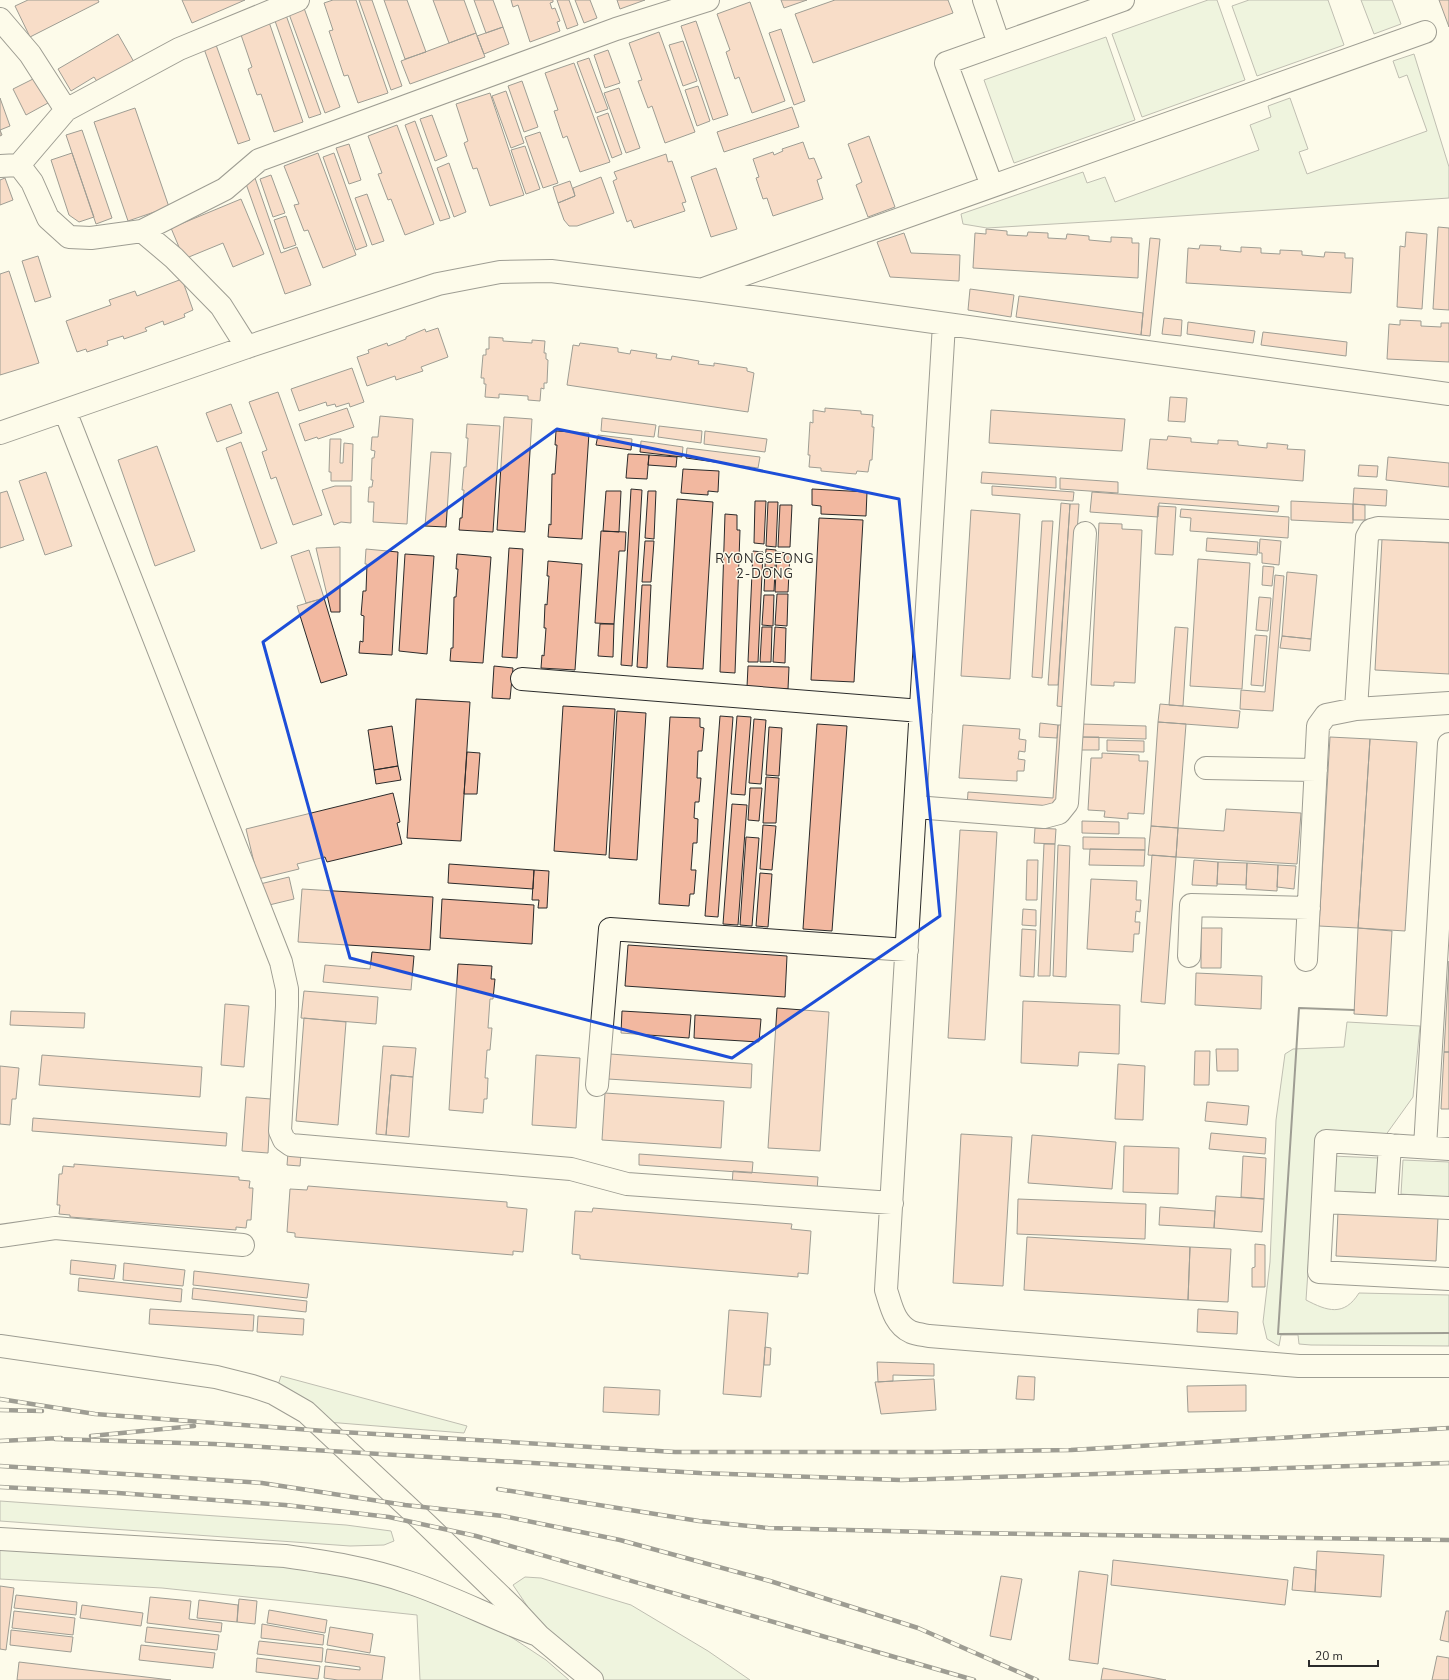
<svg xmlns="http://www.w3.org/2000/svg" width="1449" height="1680" font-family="'Nunito Sans',sans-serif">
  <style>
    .green { fill: #deebd1; stroke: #74746e }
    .building { fill: #f2b8a0; stroke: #2b2b2b }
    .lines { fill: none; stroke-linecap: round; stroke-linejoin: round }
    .minor-casing { stroke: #2b2b2b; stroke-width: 24 }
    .minor { stroke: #fdfbea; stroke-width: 22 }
    .rail-casing { stroke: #2b2b2b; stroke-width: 4.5 }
    .rail { stroke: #fdfbea; stroke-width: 3; stroke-dasharray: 9; stroke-linecap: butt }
    .wall { stroke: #2b2b2b; stroke-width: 2 }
    .marked { fill: none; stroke: #1d4ed8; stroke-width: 3; stroke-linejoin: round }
    .labels { text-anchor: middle; stroke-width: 3; stroke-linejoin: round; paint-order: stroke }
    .quarter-label { font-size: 13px; letter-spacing: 1px; fill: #2b2b2b; stroke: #fdfbea }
  </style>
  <rect width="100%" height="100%" fill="#fdfbea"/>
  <path class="green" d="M1208,0H1217L1245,80L1142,117L1112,34Z
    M1249,0H1328L1344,45L1257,76L1232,6Z
    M1361,0H1392L1401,24L1374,34Z
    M1106,37L1135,120L1014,163L984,80Z
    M1414,54L1449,167V198L1120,220L987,228L963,224L961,214L1083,172L1087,183L1105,177L1115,202L1259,150L1250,125L1271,117L1268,106L1290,98L1308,149L1299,152L1307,174L1427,131L1407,75L1399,78L1393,61Z
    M1347,1022L1420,1026L1413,1097L1385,1136L1317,1140L1306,1300C1327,1311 1344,1317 1359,1293L1449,1295V1346L1311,1345L1299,1344L1298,1335H1281L1279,1346L1267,1339L1263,1322L1270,1262L1276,1120L1285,1054L1293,1049L1344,1047Z
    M1332,1156L1379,1158L1377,1193L1330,1191Z
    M1403,1160L1449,1162V1197L1401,1194Z
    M281,1376L467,1426L464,1433L327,1422L278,1385Z
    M0,1501L346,1525L391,1531L394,1541L384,1545L350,1546L0,1521Z
    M0,1548L282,1565L404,1587L502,1631L546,1660L569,1680H420L417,1615L162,1588L0,1579Z
    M525,1577L541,1578L631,1605L708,1651L750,1680H603L534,1616L513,1585Z"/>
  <path class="building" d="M28,0H98L99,2L30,37L15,6Z
    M182,0H245L192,23Z
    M333,0H356L388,93L358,103L348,75L344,76L329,31L333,30L324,3Z
    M359,0H372L402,86L391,90Z
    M384,0H407L426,52L405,59Z
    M433,0H464L476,33L449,43Z
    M474,0H493L503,27L486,33Z
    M511,0H553V2L550,3L552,9L555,8L560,21L557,22L560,31L530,42L518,5L513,7Z
    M557,0H569L578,25L567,29Z
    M575,0H590L597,18L584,23Z
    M617,0H645L620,9Z
    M781,0H807L784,8Z
    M835,0H948L953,13L813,63L795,14Z
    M1439,0H1449V27Z
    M750,2L785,101L752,113L739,77L735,79L726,52L730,50L717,14Z
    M304,8L340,107L325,113L289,14Z
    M286,15L321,114L309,118L274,18Z
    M268,19L303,122L274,132L261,94L257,95L248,69L252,67L239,29Z
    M696,21L728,115L713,120L681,26Z
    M503,27L509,44L484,54L477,36Z
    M781,29L805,101L794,105L769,33Z
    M659,32L695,132L665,143L652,106L648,108L638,81L642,80L629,43Z
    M476,33L485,57L410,84L401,61Z
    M118,34L134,62L98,83L94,77L71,91L58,69Z
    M683,41L697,81L683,86L669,45Z
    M215,42L250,140L238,144L203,46Z
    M608,50L620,83L605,88L594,55Z
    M589,58L608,109L596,113L577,62Z
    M574,63L610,162L580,172L567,136L563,138L554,111L558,110L545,73Z
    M35,78L48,103L26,115L13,89Z
    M522,81L538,127L524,132L508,86Z
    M698,86L710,121L697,126L685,90Z
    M619,88L640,148L626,153L604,93Z
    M506,91L524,143L511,148L492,96Z
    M490,93L524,195L490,206L477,168L473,169L464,143L468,141L456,104Z
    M0,98L10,126L0,130L2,135L0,136Z
    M792,107L799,127L724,152L717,132Z
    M135,108L169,207L128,221L94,122Z
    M608,113L622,154L612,158L597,117Z
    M432,115L447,156L435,161L420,119Z
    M415,121L450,218L440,221L405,125Z
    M397,125L434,224L405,235L391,199L388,200L378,174L382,173L368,136Z
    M82,130L112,218L96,224L66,135Z
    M540,132L558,183L543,188L525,137Z
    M869,136L895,207L868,217L856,185L862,182L848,144Z
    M803,142L809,159L814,158L822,178L817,180L823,199L773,216L767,198L763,199L756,178L759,177L753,159L773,152L774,155L783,151L782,149Z
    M349,144L361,180L349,184L336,148Z
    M525,146L540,189L526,194L511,150Z
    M72,153L94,217L79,222L69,215L51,160Z
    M318,153L356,255L323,268L308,230L304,231L294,205L299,204L284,166Z
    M334,153L367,246L356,250L323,157Z
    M666,154L668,162L672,161L686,202L682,203L685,211L634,228L631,220L627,222L613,181L617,179L614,172Z
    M449,163L466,212L454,217L437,168Z
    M716,168L737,229L711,237L691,177Z
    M271,175L285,213L273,217L260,179Z
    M601,177L614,213L577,226H569L564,220L558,203L575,196L573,188Z
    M5,178L13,200L0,205V180Z
    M255,178L281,253L297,247L311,285L285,294L245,181Z
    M570,181L575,196L558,203L553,187Z
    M367,194L384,241L372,245L355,198Z
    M241,199L264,254L233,267L223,243L184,259L171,228Z
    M286,216L296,245L284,249L274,220Z
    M1438,227L1449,228V310L1433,309Z
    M986,229L1007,231V235L1027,236L1028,232L1048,233V238L1066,239L1067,234L1089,236V240L1111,242V237L1132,238V243H1139L1138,278L973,268L975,233L986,234Z
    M1406,232L1427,234L1422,309L1397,307L1400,246L1405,247Z
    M904,233L911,253L960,255L959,281L890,277L877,242Z
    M1150,238L1160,239L1150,336L1141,335Z
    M1200,245L1221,246L1220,250L1241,252V247L1261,248V253L1280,254V250L1302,251V255L1324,257L1325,252L1345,253V258H1353L1351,293L1186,283L1188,248L1199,249Z
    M38,256L51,297L35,302L22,261Z
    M9,271L39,363L0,375V274Z
    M182,279L193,310L184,314L185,317L164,325L163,321L145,328L147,331L124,339L123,336L107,341L108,345L87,352L86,349L77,352L66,321L111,305L109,300L135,291L137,296Z
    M970,289L1014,295L1011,317L968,310Z
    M1019,296L1143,313L1141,335L1016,317Z
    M1164,318L1182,320L1181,336L1162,334Z
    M1400,320L1421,321V326L1441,327V323H1449V362L1387,359L1389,324L1400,325Z
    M1188,322L1255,331L1253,343L1187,334Z
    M438,328L448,357L421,367L423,371L396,380L395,376L367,386L357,357L369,353L368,350L387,343L388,346L406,339V337L425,329L426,332Z
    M1263,332L1347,342L1346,356L1261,345Z
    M489,337L503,338V341L532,343V340L545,341L544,353H546V359L548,360L547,383H544V389L541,388L540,401L528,400V396L499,394V398L485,397L486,384H484V378H481L483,355H486V349H489Z
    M580,343L618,348V352L630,354L631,350L657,354L656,358L671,360L672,356L699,361L698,364L714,366V363L747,368V371L754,373L748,412L567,385L573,345L579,346Z
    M352,368L364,402L350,407L349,403L336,407L335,404L327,406L326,402L299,411L291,389Z
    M278,392L322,515L293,525L276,477L271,479L262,452L267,450L249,402Z
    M1170,397L1187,398L1185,422L1168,421Z
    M231,404L242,433L217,442L206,413Z
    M347,408L354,427L318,439L317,437L305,441L299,424Z
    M825,408L861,411V414L873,415L872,427H874L872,460H870L868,472L857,471L856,474L821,471V468L809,467L810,455H808L810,422L813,423V410L825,412Z
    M991,410L1125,419L1122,451L989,443Z
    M380,416L413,419L407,524L373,522L374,502H368L369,487H372L373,480H371L372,458H374L375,451L371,450L372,437H378Z
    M504,417L532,419L525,532L497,530Z
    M602,418L656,425L654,437L601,431Z
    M467,424L500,426L493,532L459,530L460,518H462L464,490H462L464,467H466L468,438H466Z
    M659,426L702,431L701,443L658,437Z
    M556,431L589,433L582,539L548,537L549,524L551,525L552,474H555L557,445H555Z
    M705,431L767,439L765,452L704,444Z
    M598,435L632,439L631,450L596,445Z
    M1168,436L1191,438V442L1218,444V440L1238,441V445L1267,448V443L1288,445L1287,449L1305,450L1303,481L1147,469L1150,439L1167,440Z
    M330,439H341L340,463H343L344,443L353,444L352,481H331V472H329Z
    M641,441L683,447L682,457L640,452Z
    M241,442L277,543L261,549L226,448Z
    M157,446L195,551L155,566L118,460Z
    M687,448L760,457L758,468L686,458Z
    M431,452L451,453L446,527L425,526Z
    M628,454L649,455L647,479L626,478Z
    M649,455L677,457L676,467L648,465Z
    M1388,457L1449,463V487L1386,480Z
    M1359,465L1378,466L1377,477L1358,476Z
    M683,469L719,471L718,492L708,491V495L681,493Z
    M46,472L72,546L45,555L19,481Z
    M982,472L1056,477V488L981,483Z
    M1060,478L1118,482V493L1060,489Z
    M335,486H351V523L341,522L334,525L322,490Z
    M992,486L1074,492L1073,501L992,495Z
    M1354,488L1387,490L1386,506L1353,504Z
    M631,489L642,490L632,666L621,665Z
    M812,489L867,492L866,516L821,514V506L812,505Z
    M7,491L24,540L0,548V493Z
    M606,491H621L619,532L603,531Z
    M648,491H656L654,539L645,538Z
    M1092,492L1279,506L1278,512L1159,503L1158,517L1090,512Z
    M677,499L713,502L703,669L667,667Z
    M755,501H766L764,544L754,543Z
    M1291,501L1353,504V523L1291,520Z
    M768,502H778L776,547L766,546Z
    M1061,503L1070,504L1058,685H1048Z
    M1070,504H1079L1065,707L1057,706Z
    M1353,504L1365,505V520H1353Z
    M780,505H792L790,547H778Z
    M1158,506L1176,507L1173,555L1155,554Z
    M1181,509L1289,517L1288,538L1190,531L1191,518L1180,517Z
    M971,510L1020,514L1010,679L961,676Z
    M725,514L737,515V530H740L735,673L720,672Z
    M819,518L863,520L854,682L811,680Z
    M1042,521H1053L1042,678L1032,677Z
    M1099,523L1122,524V529L1142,530L1135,683L1114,682V686L1091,685Z
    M601,531L626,532L625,551H619L614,624L595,623Z
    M1207,538L1258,542L1257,555L1206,551Z
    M1260,539L1281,541L1279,565L1262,563V553H1259Z
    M1382,539L1449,543V674L1375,670Z
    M645,541H654L651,582H642Z
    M340,547V612H331L316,548Z
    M509,548L523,549L517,658L502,657Z
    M366,549L398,552L392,655L359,653L360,641L363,642L364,616L361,615L363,591H366L367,564H365Z
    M766,549L776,550L775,568L765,567Z
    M309,550L324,598L306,603L291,556Z
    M753,551L763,552L758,662H748Z
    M777,552L790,553L788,592H775Z
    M405,554L434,556L427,654L399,651Z
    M457,554L491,557L483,663L450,661L451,648H453L454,597H456L458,569H456Z
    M1198,559L1250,563L1242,689L1190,686Z
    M548,561L582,564L575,670L541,668L542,655L544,656L546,628H544L545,604L547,605L549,576H547Z
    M1263,566L1274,567L1272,586L1262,585Z
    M765,571H775L774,591H764Z
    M1287,572L1317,575L1311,639L1282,636Z
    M1275,575L1284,576L1273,711L1240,709L1241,690L1265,692Z
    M642,585H651L647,668L637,667Z
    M777,594H788L787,626L775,625Z
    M764,595H774L773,626L762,625Z
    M1259,597L1271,598L1268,631L1256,630Z
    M324,598L347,675L321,683L297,606Z
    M600,624H614L613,657L598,656Z
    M762,627H772L771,662H760Z
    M775,627L786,628L785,663L773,662Z
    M1175,627L1188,628L1183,706L1169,705Z
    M1255,635L1267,636L1263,686L1251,685Z
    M1282,636L1311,639L1310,651L1280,648Z
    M494,666L513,668L510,699L492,698Z
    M748,666L789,667L788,689L747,687Z
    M416,699L470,702L461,841L407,838Z
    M1160,704L1240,711L1238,728L1158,722Z
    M563,706L615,709L606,855L554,851Z
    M617,711L646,713L637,860L609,858Z
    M720,716L733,717L718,917L705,916Z
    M737,716L751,717L745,795L731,794Z
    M670,717L700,718V727L704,728L702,751H698L697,778H701L699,802H695L694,818L698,819L697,843H693L691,870H696L694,894H690L689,906L659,904Z
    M754,719L766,720L761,784L749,783Z
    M1158,722L1186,724L1178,828L1151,826Z
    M1040,723L1058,725L1057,738L1039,737Z
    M817,724L847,726L832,931L803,929Z
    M1081,724L1146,726V739L1081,737Z
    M963,725L1020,729L1019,739L1026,740L1025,752L1019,751L1018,759L1025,760L1024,771H1017V781L959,778Z
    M1058,725H1067L1058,807L967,806L968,792L1053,798Z
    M392,726L398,766L374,770L368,730Z
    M769,727L782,728L779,776L766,775Z
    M1081,737H1099V750H1081Z
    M1330,737L1370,739L1358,928L1319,926Z
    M1370,739L1417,742L1405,931L1358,928Z
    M1107,740L1144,741V752L1107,751Z
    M467,752L480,753L477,794H464Z
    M1102,753L1139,755V761H1148L1144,814L1128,813V819L1104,817L1105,811L1088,810L1091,758H1102Z
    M398,766L401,780L376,784L374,770Z
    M766,777L779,778L776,823H763Z
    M750,788H762L759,821L748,820Z
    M393,793L400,822L397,823L402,844L327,862L325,857L297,864L299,869L258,879L246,829Z
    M732,804L747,805L738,925L723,924Z
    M1226,809L1301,813L1297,864L1176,857L1178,828L1224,831Z
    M1082,821L1119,822V834L1082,833Z
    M763,825L776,826L772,870L760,869Z
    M1151,826L1178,828L1176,857L1148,855Z
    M1035,828L1056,829L1055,844L1034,843Z
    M960,830L997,832L985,1040L948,1038Z
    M746,837L759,838L752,926L740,925Z
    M1083,837L1145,838V850L1083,849Z
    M1044,844H1055L1050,976H1038Z
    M1058,845L1070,846L1066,977L1053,976Z
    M1090,849L1145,850L1144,866L1089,865Z
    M1152,855L1176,857L1165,1004L1141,1002Z
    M1027,860H1038L1037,900H1026Z
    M1194,860L1218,862L1217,886L1192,885Z
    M1218,862L1247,863L1246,885L1217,884Z
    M1247,863L1278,865L1277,891L1246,889Z
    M449,864L534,870L533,889L448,883Z
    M1278,865L1296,866L1294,889L1277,887Z
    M534,870L549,871L547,908H538L539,900H532Z
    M760,873L772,874L768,927L756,926Z
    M289,877L294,899L265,906L260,884Z
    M1091,879L1137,881L1136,900H1141L1140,912L1136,911L1135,922H1140L1139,934H1134L1133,952L1087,949Z
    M302,889L433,897L430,950L298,942Z
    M442,899L534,905L532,944L440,938Z
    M1023,909L1036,910V926L1022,925Z
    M1201,928H1222L1221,968H1201Z
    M1358,928L1392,931L1387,1016L1354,1014Z
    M1022,929L1036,930L1034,977L1020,976Z
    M628,945L787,956L785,997L625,986Z
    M372,952L414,956L411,990L323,982L325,965L370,969Z
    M1449,961V1052H1444Z
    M458,964L492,966L491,979H495L493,999H490L488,1028H492L490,1050H487L485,1078H488L487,1099H484L483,1113L449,1110Z
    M1196,973L1262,976L1261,1009L1195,1005Z
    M304,991L378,997L376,1024L301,1018Z
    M1023,1001L1120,1005L1119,1054L1079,1052L1078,1066L1021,1063Z
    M225,1004L249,1006L244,1067L221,1065Z
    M777,1008L829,1012L820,1151L768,1148Z
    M11,1011L85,1013L84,1028L10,1025Z
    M622,1011L691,1015L689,1038L621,1033Z
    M695,1015L761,1019L759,1042L694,1038Z
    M304,1018L346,1022L338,1125L296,1121Z
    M383,1046L416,1048L413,1077L391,1075L386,1135L376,1134Z
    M1216,1049H1238V1071H1217Z
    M1195,1051H1210L1209,1085H1194Z
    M1444,1052H1449V1109H1441Z
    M610,1054L752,1064L751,1088L608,1079Z
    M42,1055L202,1067L200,1097L39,1085Z
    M536,1055L580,1058L576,1128L532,1125Z
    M1118,1064L1145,1066L1143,1120L1115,1119Z
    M0,1066L19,1068L16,1099H12L10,1125L0,1124Z
    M391,1075L413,1077L409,1137L386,1135Z
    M605,1093L724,1101L721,1148L602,1140Z
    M246,1097L271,1099L268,1153L242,1151Z
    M1207,1102L1249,1106L1247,1125L1205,1121Z
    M33,1118L227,1133L226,1146L32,1131Z
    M1211,1133L1266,1138L1265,1154L1209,1149Z
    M961,1134L1012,1137L1003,1286L953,1283Z
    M1032,1135L1116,1142L1112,1189L1028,1183Z
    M1124,1146L1179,1148L1178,1194L1123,1192Z
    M288,1153L301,1154L300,1166L287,1165Z
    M639,1154L753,1162L752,1173L639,1165Z
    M1243,1156L1266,1158L1264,1199L1241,1197Z
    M74,1164L239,1177V1180L250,1181L249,1188H253L251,1220H247L246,1228L236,1227V1230L70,1217V1215L59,1214L60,1205H57L59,1174H62L63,1166L74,1167Z
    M733,1171L818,1177L817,1190L732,1185Z
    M308,1186L507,1202V1207L527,1209L523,1252L513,1251V1255L295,1237V1233L287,1232L290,1189L307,1190Z
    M1216,1196L1264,1199L1262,1232L1214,1228Z
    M1018,1199L1146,1204L1145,1239L1017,1234Z
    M1160,1207L1215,1211L1214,1228L1159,1225Z
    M593,1208L792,1224L791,1229L811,1231L808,1274L798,1273V1277L580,1259V1255L572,1254L575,1211L592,1212Z
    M1338,1212L1438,1217L1436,1261L1336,1256Z
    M1027,1237L1190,1247L1188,1300L1024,1290Z
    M1255,1244L1265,1245V1287H1252V1268L1255,1267Z
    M1190,1247L1231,1249L1228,1302L1188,1300Z
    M71,1260L116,1265L114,1279L70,1274Z
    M124,1263L185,1270L183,1286L123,1280Z
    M194,1271L309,1284L307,1298L193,1285Z
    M79,1278L182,1289L181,1302L78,1291Z
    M193,1288L307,1301L306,1312L192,1299Z
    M150,1309L254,1315L253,1331L149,1324Z
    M1198,1309L1238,1312L1237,1334L1197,1332Z
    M729,1310L768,1313L761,1397L723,1394Z
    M258,1316L304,1319L303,1335L257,1332Z
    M765,1347L771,1348L770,1365H764Z
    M877,1362L934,1364V1376L893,1375V1381L878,1382Z
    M1018,1376L1035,1377L1034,1400L1016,1399Z
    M934,1379L936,1410L881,1414L875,1382Z
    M1246,1385V1411L1188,1412L1187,1386Z
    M604,1387L660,1390L659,1415L603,1412Z
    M1317,1551L1384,1555L1381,1597L1315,1592Z
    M1113,1560L1288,1580L1285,1605L1111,1585Z
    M1294,1567L1316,1570L1315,1592L1292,1590Z
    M1079,1571L1108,1575L1098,1664L1069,1660Z
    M1001,1576L1022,1579L1011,1640L990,1636Z
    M0,1586L14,1588L6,1650L0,1649Z
    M16,1595L77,1602L76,1615L14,1608Z
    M150,1597L191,1601L189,1619L222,1623L221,1632L147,1623Z
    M239,1599L257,1601L255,1624L237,1622Z
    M199,1600L238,1605L237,1622L197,1618Z
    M82,1605L143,1613L141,1626L80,1618Z
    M269,1610L327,1620L325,1633L267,1623Z
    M14,1611L75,1618L73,1635L12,1628Z
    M1446,1611H1449V1642L1440,1640Z
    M262,1624L324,1635L323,1645L261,1638Z
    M147,1627L219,1635L217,1650L145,1642Z
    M330,1627L373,1634L370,1653L327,1645Z
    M11,1630L73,1637L71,1652L10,1645Z
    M259,1641L323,1648L322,1662L257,1654Z
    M141,1645L215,1653L213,1668L139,1660Z
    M327,1649L385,1657L382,1680H338L324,1678L325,1666L360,1670V1667L325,1662Z
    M1437,1656L1449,1658V1680H1432Z
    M257,1658L320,1666L318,1679L256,1672Z
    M19,1662L171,1680H17Z
    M1103,1668L1166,1680H1101Z"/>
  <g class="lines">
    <g class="minor-casing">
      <path id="minor" d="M984,0L999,44
        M0,19L30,54L66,110
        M19,165L66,110L179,49L298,0
        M0,166L19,165L32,182L48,218L69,237L91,238L142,231L174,258L221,306L247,347
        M992,186L946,63L1123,0
        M142,231L225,189L259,160L616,29L708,0
        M706,288L1425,32
        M944,324L886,1290C891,1305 894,1324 911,1332C916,1334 924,1335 929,1336L1299,1366H1449
        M65,411L281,962L287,989V1006L280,1131L284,1140L291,1145L571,1169L627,1184L892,1203
        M0,433L247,347L438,284L500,272L551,271L703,290L1449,394
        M522,679L921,711
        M1356,709L1367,537L1371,530L1378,528L1449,531
        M1206,768L1316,770
        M915,807L1044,817L1059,813L1067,803L1085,533
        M1189,956L1191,905L1309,908
        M1306,960L1318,726L1326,715L1356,709L1449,703
        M597,1085L610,929L907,950
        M1425,1147L1449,744
        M1449,1149L1326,1141L1319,1272L1449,1279
        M1323,1202L1449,1208
        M1386,1205L1390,1145
        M0,1236L55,1228L243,1245
        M0,1346L216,1377L252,1386L273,1393L306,1412L426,1524L514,1609L539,1636L592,1680
        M0,1539L285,1556C327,1562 368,1568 408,1582C451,1596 492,1618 535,1634"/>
    </g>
    <use href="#minor" class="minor"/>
    <g class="rail-casing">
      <path id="rail" d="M0,1399L95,1414L325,1431L675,1452H934L1071,1450L1449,1428
        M0,1410L42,1411
        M91,1436L194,1426
        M55,1439L214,1444L700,1473L901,1480L1449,1463
        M0,1441L61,1438
        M0,1466L262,1483L405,1505L503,1516L620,1540L770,1581L918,1628L1037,1680
        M0,1487L118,1493L285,1505L389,1517L476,1536L974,1680
        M498,1489L699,1521L768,1528L969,1533L1449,1540"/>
    </g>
    <use href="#rail" class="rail"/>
    <path class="wall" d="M1354,1010L1299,1008L1278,1334L1449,1333"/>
  </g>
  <path d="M0 0H1449V1680H0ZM557,429L899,499L940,916L732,1058L350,958L263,642Z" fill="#fdfbea" fill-opacity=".55" fill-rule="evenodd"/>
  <path class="marked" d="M557,429L899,499L940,916L732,1058L350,958L263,642Z"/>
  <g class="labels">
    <g class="quarter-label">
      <text x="765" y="563">RYONGSEONG<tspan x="765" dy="15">2-DONG</tspan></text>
    </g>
  </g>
  <path d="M1309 1660v6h69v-6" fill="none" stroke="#2b2b2b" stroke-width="2"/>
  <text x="1315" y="1660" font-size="12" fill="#2b2b2b" stroke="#fdfbea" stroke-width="3" paint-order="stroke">20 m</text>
</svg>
